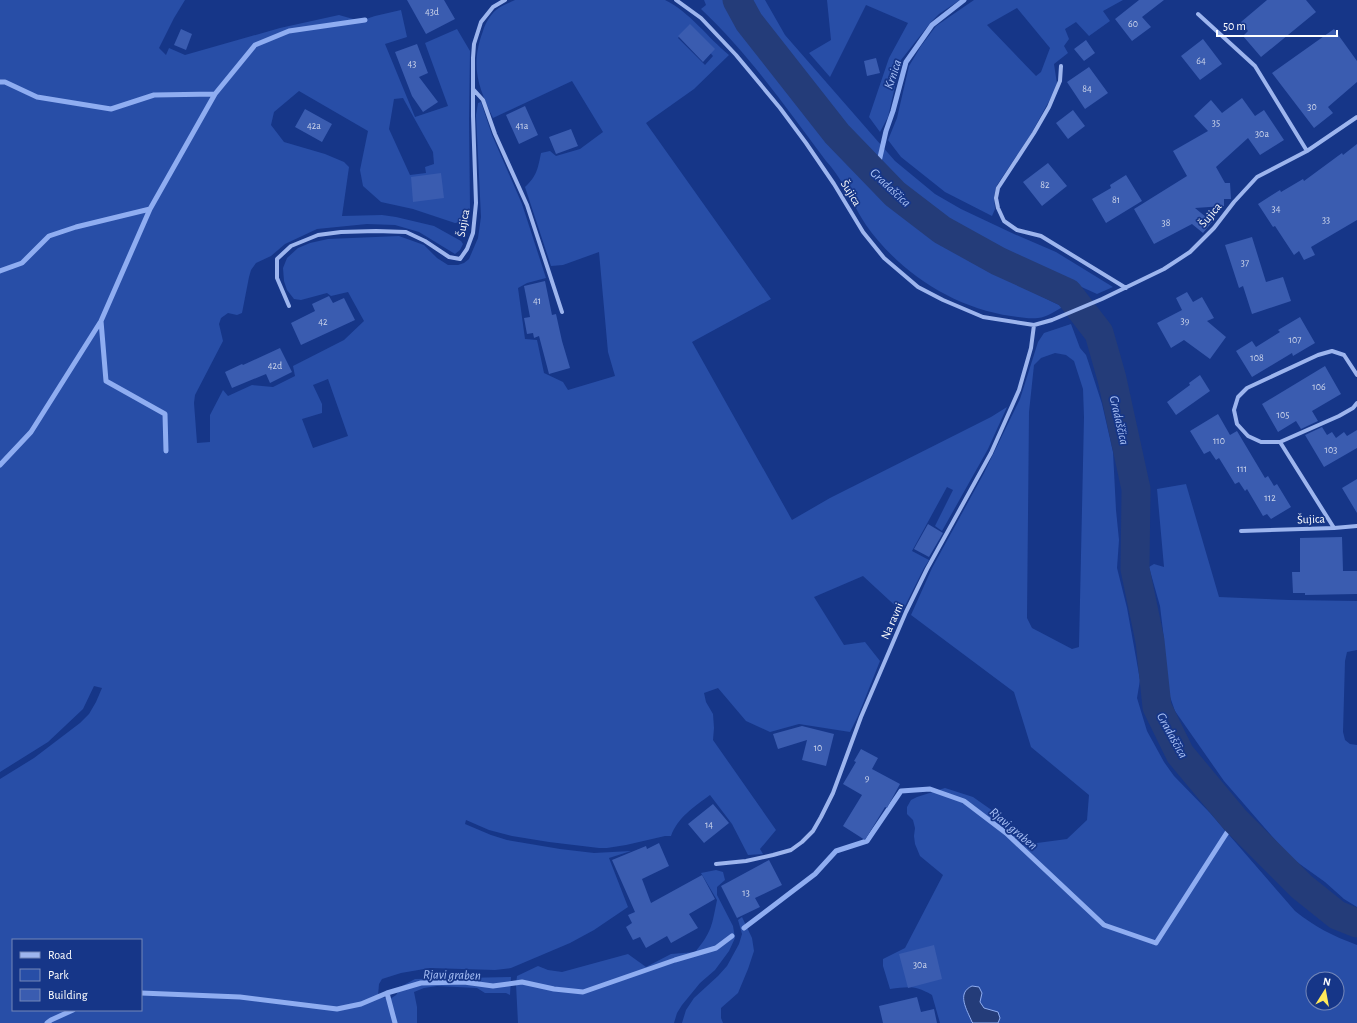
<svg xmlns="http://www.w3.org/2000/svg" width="1357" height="1023" font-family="'Alegreya Sans',sans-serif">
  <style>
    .green { fill: #284ea7; fill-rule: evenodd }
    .water { fill: #243c79; stroke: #8fadf1 }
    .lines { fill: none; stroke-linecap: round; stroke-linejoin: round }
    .stream { stroke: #8fadf1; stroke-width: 5 }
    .river { stroke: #243c79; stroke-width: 29 }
    .building { fill: #3a5cb0 }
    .street { stroke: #9db5ee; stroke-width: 4 }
    .labels { text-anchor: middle; stroke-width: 3.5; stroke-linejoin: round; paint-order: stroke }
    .number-label { font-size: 10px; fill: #ced6eb }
    .street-label { font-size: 12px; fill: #fff; stroke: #163688 }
    .water-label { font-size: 13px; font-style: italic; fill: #a8c0f6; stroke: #163688 }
  </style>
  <rect width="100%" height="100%" fill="#163688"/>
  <path class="green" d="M0,0H185L174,18L159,48L166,55L169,48L185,55L280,28L339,15L360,21L375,16L401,10L407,37L385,44L415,117L448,106L425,43L457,29L470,51L469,119L470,209L465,221L455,223L413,209L381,202L363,186L360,170L368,131L299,91L274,112L271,125L284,142L325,154L344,162L349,167L342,216L382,215L396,217L434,226L461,241L463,244L460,250L455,254L419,232L395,225L367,224L317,229L285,244L271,256L256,263L251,270L249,277L242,313L237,315L228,313L221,318L219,324L223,341L195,395L194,403L197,443L210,442V415L223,390L228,396L252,385L273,387L295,376L293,366L344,340L364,321L348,292L331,296L327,293L301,300L294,299L287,290L284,281L283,268L287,258L298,248L310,243L328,239L399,236L424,245L437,258L448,265H458L464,263L469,259L478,238L481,217L476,115L478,103L481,102L492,135L522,204L546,278L527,283L518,288L525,339L537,340L544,373L563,382L568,390L615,376L608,352L599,252L563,265L551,266L525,187C537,176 538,168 541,153L550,151L556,156L580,149L603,132L572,81L493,118C478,86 470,66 483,31C485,24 490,15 496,10C501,6 509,3 515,0H665C691,13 707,37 729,55L694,89L646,123L771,299L692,342L792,520L830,498L991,417L1007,407L988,449L942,531L935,526L953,490L947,487L912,551L929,560L924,568L902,612L863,576L814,597L844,645L865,642L880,661L858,716L850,732L799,724L770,732L746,721L718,688L704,693L706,702L713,714L714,728L713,740L776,830L760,849L763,854L748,855L732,824L710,795C694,807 678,817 671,836H665L626,845L607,848H599L549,842L512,836L489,830L466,820L465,824L491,835L507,840L560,849L594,853L631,851L609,858L628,907L594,930L570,943L511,968L495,970L430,968L401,973L382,979L379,984L378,996L390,999L396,995L402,986L415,979L511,977L510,995L506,993H485L477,988L437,986L424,988L414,992L417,1007V1023H0V779L34,758L80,723L89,714L96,702L102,688L94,686L83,709L48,742L0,772ZM687,28L713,56L705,65L678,38ZM403,98L433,152L434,164L425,167L426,173L410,175L389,129L394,99ZM328,379L348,436L313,448L302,419L322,413V404L313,385ZM13,940H141V1010H13Z
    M704,0H724L731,14L860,177L908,218L926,232L971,262L1063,307C1055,311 1047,317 1038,318C1029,319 1019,317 1011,316C954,308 899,272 866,225C856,210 849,193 839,178C835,172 831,166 826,161C787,109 749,54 701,9L706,5Z
    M745,0H765L785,35L895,161L935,194L961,209L1014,234L1056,252L1113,287L1097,294L963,233L902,192L887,168L878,161L867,148L851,136L806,83L750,9Z
    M827,0H960L939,14L931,22L901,60L888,117L880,132L869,117L889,58L908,23L866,5L830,77L809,53L831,40Z
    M974,0H1123L1103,11L1110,21L1089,36L1076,22L1065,29L1069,39L1064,46L1068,53L1054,64L1057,84L1054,92L1031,134L997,185L994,196L995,209L992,216L945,192L901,157L888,140L897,118L909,66L921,46L936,26ZM1017,8L1050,48L1041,72L1036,76L987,25Z
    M1071,324L1080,348L1086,355L1090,367L1102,404L1113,452L1116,510L1119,540L1117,568L1127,608L1140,680L1137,698L1147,731L1164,762L1174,776L1210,813L1295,911C1315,927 1333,936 1357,945V1023H940L932,995C914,985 909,987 890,989L883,966V959L905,948L943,875L920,856L915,844L914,836L915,828L913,820L907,814V807L911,800L917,797L945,788L973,797L1003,818L1022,845L1067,839L1087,820L1089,795L1031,747L1014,692L911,615L932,568L984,473L1020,399L1038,342L1044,333ZM1055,353L1066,355L1074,361L1083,389L1084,417L1079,647L1072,649L1032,628L1027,618L1029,412L1034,365L1041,358ZM1313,979H1337V1003H1313Z
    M1186,484L1219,597L1289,600L1357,601V650L1347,652L1345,661L1343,732L1345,740L1350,744L1357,745V907L1344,899L1325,882L1290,857L1224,781L1175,711L1167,688L1163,671L1164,639L1160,606L1149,567L1154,564L1164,567L1157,489Z
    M716,870L723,872L725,880L717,887V895L733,926L735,938L729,951L715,970L700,983L682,1005L677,1013L674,1023H518L516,984L517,976L538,966L548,970L562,972L628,954L646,967L671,954L695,952C712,932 712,925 717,900L701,873Z
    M742,917L752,938L754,951L748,969L738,993L721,1008V1018L723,1023H682L686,1010L694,998L718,976L727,966L739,944L742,934L738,920Z"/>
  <path class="water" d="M972,986L979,987L982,993L980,1002L984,1008L998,1012L1000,1018L998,1023H973L972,1022C967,1010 956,993 972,986Z"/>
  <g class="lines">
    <path class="stream" d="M0,82H5L37,97L111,109L154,95L215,94
      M876,175L886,131L893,111L906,62L932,25L964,0
      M0,271L22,263L49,236L76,227L150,209
      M101,321L106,381L165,414L166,451
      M0,465L31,432L101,321L150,209L215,94L255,45L289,31L365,20
      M744,928L815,874L836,851L867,841L901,791L930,789L964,801L1006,833L1104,925L1156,943L1235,820
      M141,993L240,997L337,1009L361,1004L387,993L421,983L464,982L493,986L522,982L554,989L583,992L675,960L716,948L732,936
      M387,993L395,1023
      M47,1023L51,1020L73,1010"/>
    <path class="river" d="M737,0L749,22L837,134L895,194L942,230L998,261L1068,293L1099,333L1112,379L1136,489L1135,569L1150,641L1157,707L1180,754L1235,820L1302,887L1337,915L1357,923"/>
  </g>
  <path class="building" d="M407,0H444L455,19L426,34Z
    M1139,0H1164L1142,17L1151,27L1132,41L1115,19Z
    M1267,0H1306L1316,12L1261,57L1243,36L1248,31L1241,22Z
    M690,24L715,49L703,62L678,36Z
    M181,29L192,34L186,50L174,45Z
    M1334,29L1357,61V82L1328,107L1333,113L1314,128L1272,73Z
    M1203,39L1222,64L1200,80L1181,56Z
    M1086,40L1095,53L1084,61L1074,49Z
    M417,44L428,73L419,77L438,102L423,112L412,96L395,52Z
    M876,58L880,73L867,76L864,61Z
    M1089,67L1108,93L1085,109L1067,82Z
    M1242,98L1255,116L1264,110L1284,140L1260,155L1248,138L1216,167L1225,183H1230L1231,199H1224V206L1195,208L1212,222L1203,233L1192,224L1154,244L1134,209L1187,176L1173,151L1208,131L1194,116L1211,100L1222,113Z
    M525,106L538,135L519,144L506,115Z
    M305,109L332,124L322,142L295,127Z
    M1073,110L1085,126L1068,139L1056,123Z
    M571,129L578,146L556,154L549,137Z
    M1357,144V220L1311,247L1315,255L1304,260L1299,251L1294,255L1275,226L1273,227L1258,204L1280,190L1281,192L1303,179L1304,181L1342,153L1343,155Z
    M1048,163L1067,186L1042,206L1023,182Z
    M441,173L444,198L413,202L411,177Z
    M1126,175L1142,201L1106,223L1092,199L1111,188L1110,185Z
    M1252,237L1266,282L1283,277L1291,301L1252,314L1243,286L1239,288L1225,245Z
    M545,281L552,315L556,314L562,341L570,368L549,374L539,336L534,338L533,333L527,334L524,318L530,317L524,286Z
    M1187,292L1193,302L1202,297L1214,318L1207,321L1226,337L1210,359L1184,340L1171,348L1157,323L1182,310L1176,298Z
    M329,296L333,303L344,298L355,320L301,345L291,323L315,311L312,304Z
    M1300,317L1315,343L1293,356L1292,353L1252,377L1236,351L1252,341L1256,347L1280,332L1278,330Z
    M280,348L292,372L270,383L266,374L232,388L225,372L242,364L243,365Z
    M1325,366L1341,394L1312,411L1318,421L1301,429L1296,421L1278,432L1262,404Z
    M1200,375L1210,391L1176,415L1167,402L1190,385L1189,383Z
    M1218,414L1230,435L1237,431L1265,478L1268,476L1274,486L1277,484L1291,507L1271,519L1267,514L1263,516L1247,489L1245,491L1239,482L1235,484L1219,458L1216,460L1210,451L1204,454L1190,431Z
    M1322,427L1327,435L1332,432L1336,438L1344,432L1347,436L1357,430V448L1324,467L1305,435Z
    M1357,479V513L1342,488Z
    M928,524L943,533L929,557L914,549Z
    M1342,537L1343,571H1357V594L1305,595V593H1293L1292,572H1300V538Z
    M802,726L834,734L826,766L802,760L807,740L778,749L773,734Z
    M861,749L878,758L872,769L900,784L887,808L885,807L865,840L843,826L862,795L843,784L856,762L854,761Z
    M713,804L729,823L704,843L688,824Z
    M659,843L669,866L642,879L651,903L702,875L715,899L689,914L698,928L671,943L667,936L646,948L640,937L633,940L626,927L632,923L628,915L635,912L612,860L646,846L647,849Z
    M769,860L782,885L755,898L760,907L737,918L721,886Z
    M934,945L942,979L908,988L899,954Z
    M917,997L921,1012L934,1009L937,1023H883L879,1006Z"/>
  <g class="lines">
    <path class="street" d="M676,0L701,18L736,55L780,108L806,143L834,184L863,232L884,258L918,287L943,300L983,317L1034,325L1052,320L1102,299L1164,269L1190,252L1214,228L1234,202L1257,177L1307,151L1357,117
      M1198,14L1255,66L1307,151
      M1061,66L1060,81L1049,107L1034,133L998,188L996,198L998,208L1004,221L1017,230L1041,236L1126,288
      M473,89L483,100L495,134L527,205L562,312
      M289,306L277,278V259L291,246L318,235L341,232L376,231L406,232L425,241L449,257L460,259L467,249L473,233L476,203L473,116V58L474,44L481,22L493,7L505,0
      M1357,375L1344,355L1332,351L1318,355L1247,388L1238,397L1234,410L1237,424L1248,436L1261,442H1280L1339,416L1353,408L1357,403
      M1280,442L1334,528
      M1241,531L1334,528L1357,526
      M716,864L746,861L773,855L791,850L802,842L813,831L821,817L833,793L861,717L906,612L927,569L991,453L1019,390L1031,348L1034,325"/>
  </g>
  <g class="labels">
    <g class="number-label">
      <text x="432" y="15">43d</text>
      <text x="1133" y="27">60</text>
      <text x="1201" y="64">64</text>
      <text x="412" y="67">43</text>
      <text x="1087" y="92">84</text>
      <text x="1312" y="110">30</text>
      <text x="1216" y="126">35</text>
      <text x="314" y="129">42a</text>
      <text x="522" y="129">41a</text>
      <text x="1262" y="137">30a</text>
      <text x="1045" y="188">82</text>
      <text x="1116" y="203">81</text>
      <text x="1276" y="212">34</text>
      <text x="1326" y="223">33</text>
      <text x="1166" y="226">38</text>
      <text x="1245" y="266">37</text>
      <text x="537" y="304">41</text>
      <text x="1185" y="324">39</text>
      <text x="323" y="325">42</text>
      <text x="1295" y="343">107</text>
      <text x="1257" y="361">108</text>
      <text x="275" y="369">42d</text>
      <text x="1319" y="390">106</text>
      <text x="1283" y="418">105</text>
      <text x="1219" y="444">110</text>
      <text x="1331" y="453">103</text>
      <text x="1242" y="472">111</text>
      <text x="1270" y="501">112</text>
      <text x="818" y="751">10</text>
      <text x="867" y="781">9</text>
      <text x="709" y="828">14</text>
      <text x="746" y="896">13</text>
      <text x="920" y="968">30a</text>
    </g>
    <g class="street-label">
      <text transform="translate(851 193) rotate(58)" y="4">Šujica</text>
      <text transform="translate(1210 215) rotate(-50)" y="4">Šujica</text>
      <text transform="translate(463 223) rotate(-80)" y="4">Šujica</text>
      <text transform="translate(1311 519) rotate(-2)" y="4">Šujica</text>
      <text transform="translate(892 621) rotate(-66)" y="4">Na ravni</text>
    </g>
    <g class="water-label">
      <text transform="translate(892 74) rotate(-71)" y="5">Krnica</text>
      <text transform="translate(891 187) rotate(43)" y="5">Gradaščica</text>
      <text transform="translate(1120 420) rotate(77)" y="5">Gradaščica</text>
      <text transform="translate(1173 735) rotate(61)" y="5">Gradaščica</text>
      <text transform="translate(1014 828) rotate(40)" y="5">Rjavi graben</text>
      <text transform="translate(452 974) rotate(1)" y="5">Rjavi graben</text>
    </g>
  </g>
  <rect x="12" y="939" width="130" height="72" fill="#163688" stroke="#7386b8"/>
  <rect x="20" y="952" width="20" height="6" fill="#9db5ee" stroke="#7386b8"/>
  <text x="48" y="959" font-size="12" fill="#ffffff">Road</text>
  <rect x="20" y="969" width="20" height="12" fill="#284ea7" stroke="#7386b8"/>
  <text x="48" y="979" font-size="12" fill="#ffffff">Park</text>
  <rect x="20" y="989" width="20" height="12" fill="#3a5cb0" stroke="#7386b8"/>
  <text x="48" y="999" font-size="12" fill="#ffffff">Building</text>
  <g transform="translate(1325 991) rotate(11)"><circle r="19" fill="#163688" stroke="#7386b8"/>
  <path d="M0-3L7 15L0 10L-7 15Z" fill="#ffe95a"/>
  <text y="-6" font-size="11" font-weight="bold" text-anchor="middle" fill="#ffffff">N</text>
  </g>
  <path d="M1217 30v6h120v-6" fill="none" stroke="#ffffff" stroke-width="2"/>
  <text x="1223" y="30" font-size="12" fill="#ffffff" stroke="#163688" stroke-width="3" paint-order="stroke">50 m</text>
</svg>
